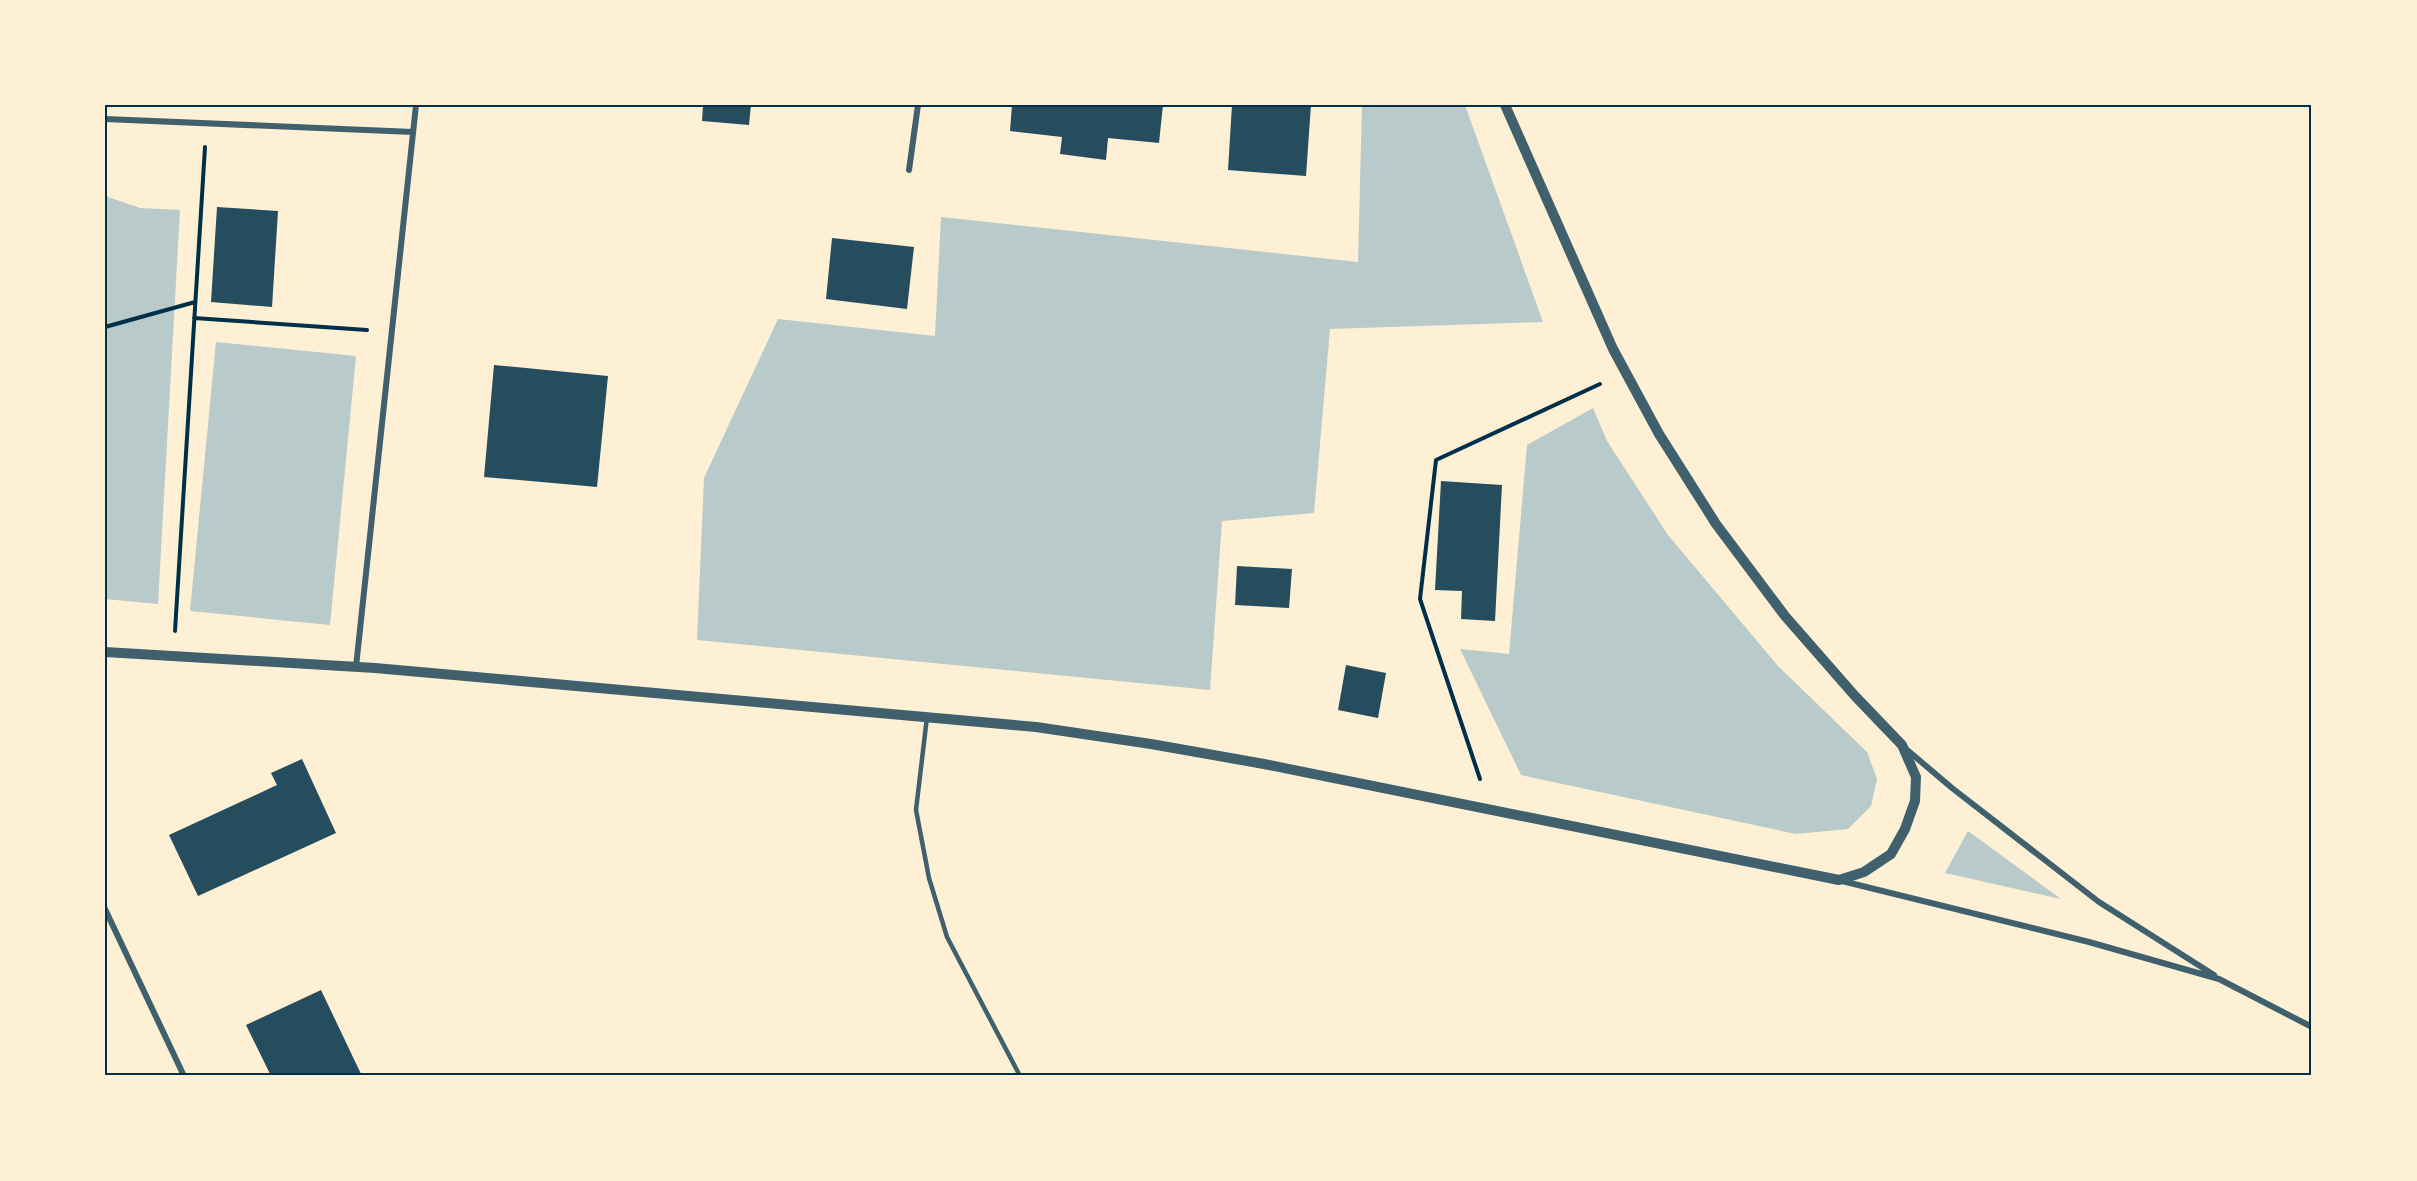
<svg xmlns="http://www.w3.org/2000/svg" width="2417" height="1181" font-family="'Zilla Slab',serif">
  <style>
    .green { fill: #b9caca }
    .building { fill: #264d5e }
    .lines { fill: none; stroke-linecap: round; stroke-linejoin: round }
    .path { stroke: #003049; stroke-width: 4 }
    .service { stroke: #3f606c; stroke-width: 4.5 }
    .minor { stroke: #3f606c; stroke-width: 6 }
    .tertiary { stroke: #3f606c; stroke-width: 10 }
    .neatline { fill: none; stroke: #003049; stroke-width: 2 }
  </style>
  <rect width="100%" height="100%" fill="#fdf0d5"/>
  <path class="green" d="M1362,105H1465L1543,322L1330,329L1314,513L1222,521L1210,690L697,640L704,478L778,319L935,336L941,217L1358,262Z
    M105,196L140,208L180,210L158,604L105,599Z
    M216,342L356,356L330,625L190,611Z
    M1593,408L1607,441L1668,535L1778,666L1867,752L1877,779L1871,806L1848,829L1796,834L1521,775L1460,649L1509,654L1527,445Z
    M1968,831L2061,899L1945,873Z"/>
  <path class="building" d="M703,105H751L749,125L702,121Z
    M1012,105H1163L1159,143L1108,138L1106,160L1060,154L1062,137L1010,131Z
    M1232,105H1311L1306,176L1228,170Z
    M217,207L278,211L272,307L211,302Z
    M832,238L914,247L907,309L826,299Z
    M494,365L608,376L597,487L484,477Z
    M1441,481L1502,485L1495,621L1461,619L1462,591L1435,590Z
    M1237,566L1292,569L1289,608L1235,605Z
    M1346,665L1386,673L1378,718L1338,710Z
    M302,759L336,833L198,896L169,835L277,785L271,773Z
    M321,990L362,1076H271L246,1025Z"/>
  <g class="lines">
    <path class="path" d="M194,318L367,330
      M105,327L195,302
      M175,631L205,147
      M1480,779L1420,599L1436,460L1600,384"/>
    <path class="service" d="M927,717L916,810L929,878L947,937L1020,1076"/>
    <path class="minor" d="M105,119L413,132
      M909,170L918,105
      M356,667L416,105
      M1906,749L1952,788L2099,902L2214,975
      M1842,881L2089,942L2219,979L2312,1027
      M105,909L184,1076"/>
    <path class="tertiary" d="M105,652L375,668L1036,727L1151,744L1264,764L1839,880L1864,872L1891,854L1905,829L1915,801L1916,777L1902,745L1855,696L1785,616L1716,524L1659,434L1613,349L1505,105"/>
  </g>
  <rect width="2417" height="1181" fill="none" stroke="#fdf0d5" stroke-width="213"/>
  <rect x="106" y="106" width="2204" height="968" class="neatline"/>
</svg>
